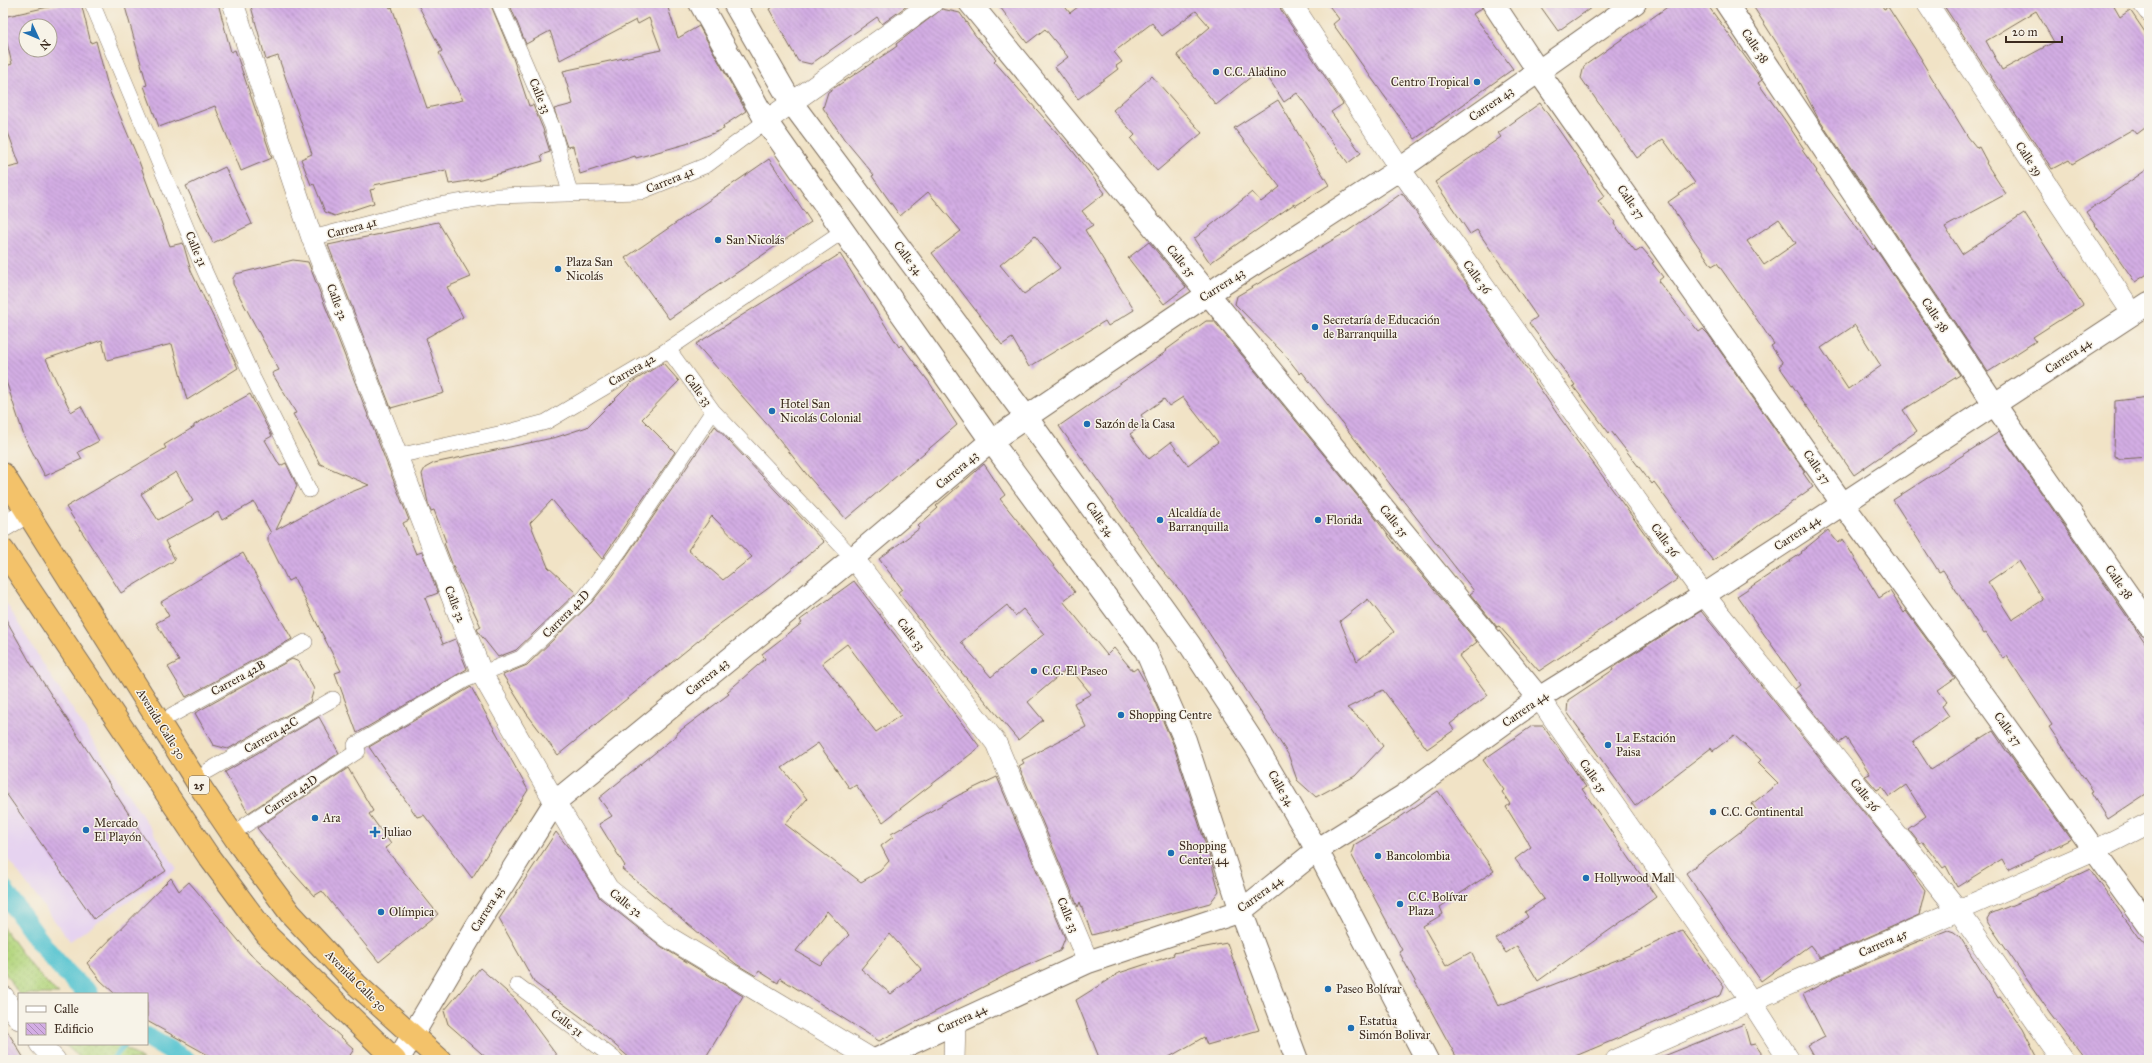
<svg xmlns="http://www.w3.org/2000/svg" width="2152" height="1063" font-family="'IM FELL Great Primer',serif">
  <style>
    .built { fill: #e6d3f0 }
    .grass { fill: url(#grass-dots); stroke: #77804e }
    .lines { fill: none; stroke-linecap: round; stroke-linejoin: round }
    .stream { stroke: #59c5d1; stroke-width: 5.5 }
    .canal { stroke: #59c5d1; stroke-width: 20 }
    .building { fill: url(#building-back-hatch); fill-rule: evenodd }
    .pedestrian-casing { stroke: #7b6b59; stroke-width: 16 }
    .minor-casing { stroke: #7b6b59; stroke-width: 22 }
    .tertiary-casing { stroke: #7b6b59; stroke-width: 24 }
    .trunk-casing { stroke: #7b6b59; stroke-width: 24 }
    .pedestrian { stroke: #fff; stroke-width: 15 }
    .minor { stroke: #fff; stroke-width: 21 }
    .tertiary { stroke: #fff; stroke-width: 22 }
    .trunk { stroke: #f3c26a; stroke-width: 22 }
    .poi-dot { fill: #1f6fb2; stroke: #f7f3e8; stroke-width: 1.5 }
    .labels { text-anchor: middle; stroke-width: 3; stroke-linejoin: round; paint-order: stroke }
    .shield { fill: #f7f3e8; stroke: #73665b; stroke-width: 1 }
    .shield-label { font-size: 11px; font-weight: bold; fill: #3b2a1e }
    .street-label { font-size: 12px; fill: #3b2a1e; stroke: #f7f3e8 }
    .poi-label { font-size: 12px; fill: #3b2a1e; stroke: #f7f3e8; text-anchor: start }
  </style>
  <defs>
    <pattern id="grass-dots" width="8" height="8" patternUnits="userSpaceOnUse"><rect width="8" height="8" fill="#b3d67e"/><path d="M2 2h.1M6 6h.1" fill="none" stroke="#9bb86c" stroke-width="1.8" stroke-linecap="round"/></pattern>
    <pattern id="building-back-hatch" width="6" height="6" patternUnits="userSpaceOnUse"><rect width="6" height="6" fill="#d3ade4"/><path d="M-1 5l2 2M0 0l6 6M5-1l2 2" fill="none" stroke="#ac8db8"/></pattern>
  </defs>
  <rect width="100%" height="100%" fill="#f7f3e8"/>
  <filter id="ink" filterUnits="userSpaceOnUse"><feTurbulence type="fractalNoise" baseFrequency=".025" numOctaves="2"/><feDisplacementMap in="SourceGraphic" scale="8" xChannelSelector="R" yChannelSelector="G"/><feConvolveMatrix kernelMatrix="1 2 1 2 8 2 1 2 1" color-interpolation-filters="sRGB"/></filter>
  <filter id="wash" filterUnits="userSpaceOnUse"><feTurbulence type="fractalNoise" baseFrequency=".012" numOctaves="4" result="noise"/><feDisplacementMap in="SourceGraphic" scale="16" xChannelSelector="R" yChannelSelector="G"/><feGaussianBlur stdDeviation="0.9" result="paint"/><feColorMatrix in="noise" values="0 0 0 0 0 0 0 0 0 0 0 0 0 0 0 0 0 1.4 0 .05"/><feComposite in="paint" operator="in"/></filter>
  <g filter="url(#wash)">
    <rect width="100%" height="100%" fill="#f1e3c6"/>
    <path class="built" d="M3,598L48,672L177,869L70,941L3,853Z"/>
    <path class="grass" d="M3,927C20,951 37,976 59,994H19L3,970Z
      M64,1044H119L143,1060H83Z"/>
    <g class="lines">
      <path class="stream" d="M112,1060L126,1044"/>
      <path class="canal" d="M3,889C29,927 53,964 89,994
        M147,1037L186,1060"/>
    </g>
    <g id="blocks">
      <path class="building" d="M66,3H81L91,43L96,41L109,90L137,156L170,246L183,243L191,271L238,368L187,400L172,344L107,360L102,340L46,359L71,412L81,406L99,441L78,452L82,459L45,476L24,436L3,372V169L20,165L3,119V67L12,64L3,27V17ZM26,26H50V50H26Z
        M124,3H218L231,52L235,50L272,158L241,171L215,106L159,127L144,86L147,85Z
        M250,3H388L390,8L392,7L427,108L463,100L439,53L442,51L417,3H490L513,58L529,106L533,105L543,129L550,152L541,155L543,161L481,179L449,184L446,170L374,185L375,189L370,190L374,203L335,216L325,212L314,184L311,185L301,159L312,154L278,56L266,60Z
        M509,3H677L668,8L678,38L699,26L746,111L723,126L724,129L686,144L636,158L635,156L580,174L573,146L567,147L554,109L573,104L563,71L661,50L649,18L638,24L636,20L560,60L550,31L526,44Z
        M779,3H911L882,24L877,17L811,64L798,61L769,9Z
        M997,3H1062L1070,13L1083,3H1279L1281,10L1343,104L1331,112L1361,153L1348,163L1297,93L1284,102L1262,68L1216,105L1177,55L1210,27L1196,11L1162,36L1152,23L1114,52L1122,62L1116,66L1118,69L1078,99L1055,67L1068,57L1045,29L1027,43Z
        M1327,3H1481L1482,8L1473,14L1513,69L1415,139L1333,24L1339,19Z
        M1538,3H1598L1558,31Z
        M1673,3H1706L1762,80L1758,83L1787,123L1804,149L1802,150L1817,171L1816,172L1873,250L1875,248L1960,375L1903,410L1917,431L1854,475L1779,366L1783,363L1771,346L1774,344L1717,263L1712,266L1668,202L1695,183L1663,139L1637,158L1581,78L1584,66ZM1779,219L1796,243L1764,265L1747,241ZM1855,325L1881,366L1848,389L1821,348Z
        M1751,3H1880L1884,9L1888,7L1922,60H1921L1968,137L1977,148L1979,147L1987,162L1986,163L2006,194L1945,227L1962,254L2024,213L2083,305L2033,337L2036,341L1988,372L1818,118L1785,56Z
        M1942,3H2112L2120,17L2130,10L2149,38V125L2137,134L2133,129L2072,164L2069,160L2052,169ZM2036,11L2054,42L2002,70L1986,41Z
        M942,9L960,13L975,35L996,59L994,61L1072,150L1105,193L1082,211L1093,225L1085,230L1134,310L1108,326L1105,321L1029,367L1012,338L1002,345L932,253L961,231L928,192L900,216L872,176L874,175L844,139L823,108L828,92L893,49L897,46L896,44ZM1035,236L1060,268L1024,294L1000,265Z
        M1152,76L1202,133L1157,171L1131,139L1135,135L1113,110Z
        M1278,100L1329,185L1295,206L1294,204L1210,263L1194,239L1252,192L1261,202L1280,187L1234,128Z
        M1540,103L1605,196L1598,201L1615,222L1614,224L1636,252L1642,248L1654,262L1652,263L1663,277L1658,281L1699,332L1703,329L1708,334L1805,472L1803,473L1813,487L1757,527L1713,561L1654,482L1652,484L1611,431L1609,433L1573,386L1575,385L1529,323L1537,317L1477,230L1470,234L1435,182L1501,137L1498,133Z
        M769,159L811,222L669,319L625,258Z
        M225,167L252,224L213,243L186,186Z
        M2149,168V273L2135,282L2086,212Z
        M1402,193L1492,318L1560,418L1678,579L1539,671L1499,626L1497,627L1470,594L1474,591L1302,372L1300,374L1285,355L1235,304L1237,296L1348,231Z
        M438,222L471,277L447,287L463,317L426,338L444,393L391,408L328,245Z
        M1149,242L1186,287L1164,304L1128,258Z
        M840,254L899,347L901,345L929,382L957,425L846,519L808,476L772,430L696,344Z
        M293,260L308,262L409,520L403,523L416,554L422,552L438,593L425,598L443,644L455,639L467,669L357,733L335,673L341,671L294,578L288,581L268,541V535L271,533L254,502L222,520L218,512L165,541L175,560L121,593L66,507L166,448L164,445L194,427V425L250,394L272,436L265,440L280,466L286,463L297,486L276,530L331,500L369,485L320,464L293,414L296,413L272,373L279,370L233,284V278L236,274ZM176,472L193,501L158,520L141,494Z
        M1206,321H1214L1373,515L1400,551L1401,550L1477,642L1459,656L1488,695L1450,724L1454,730L1427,749L1383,690L1347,708L1369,726L1383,746L1355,776L1316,797L1297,780L1288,754L1184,595L1158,565L1059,426L1167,351L1166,350ZM1183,397L1218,442L1188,465L1171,442L1149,459L1130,434L1146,423L1141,415L1164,399L1169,406ZM1368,599L1394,632L1357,661L1340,621Z
        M663,363L679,381L642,419L675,452L602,559L552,500L530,523L548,567L576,593L516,650L498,657L479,633L477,629L481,627L461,584H460L444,543L446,542L434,510L431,511L428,503L422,474L425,468L434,463L557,437L587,427L632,382Z
        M2149,397V457L2121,459L2114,456L2115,401Z
        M715,426L824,542L770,587L709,632L558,755L527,714L503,675L527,665L592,602L614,574ZM712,516L752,557L723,580L688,550Z
        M1999,432L2149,648V792L2108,819L2091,792L2093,791L2049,727L2052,725L2007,656L2003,659L1986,633L1984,634L1943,570L1939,572L1893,500ZM2019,561L2043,600L2012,620L1988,582Z
        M984,464L1005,495L1000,499L1075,592L1063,601L1107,655L1114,648L1133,671L1137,668L1150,691L1173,744L1211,861L1219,891L1210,903L1092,935L1080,902L1078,907L1019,766L1024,763L1022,760L1086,727L1074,703L1091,694L1069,667L1028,702L1043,720L1018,740L946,654L898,592L902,589L879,559L920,528L918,526L938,508L936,506ZM1007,605L1015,616L1023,609L1044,634L991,677L961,642Z
        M1828,530L1838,543L1843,539L1879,598L1890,591L1904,613L1906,611L1955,678L1938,690L1947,702L1942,706L1949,716L1913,742L1931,770L1993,731L2007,752H2008L2071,839L2008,870L2002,859L1957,887L1946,866L1943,868L1923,842L1920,844L1908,829L1926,816L1906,785L1889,797L1882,787L1877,790L1865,776L1870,774L1846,738L1839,743L1795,689L1800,685L1737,596L1802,553L1801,552Z
        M243,553L292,639L186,697L168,667L179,661L156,623L169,616L161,602Z
        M854,581L980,747L883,822L856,785L850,789L818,743L782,768L807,799L785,824L861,882L880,871L889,861L881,846L893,837L891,834L959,795L997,777L1065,938L1060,951L1010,973L879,1041L780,978L778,983L759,971L756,976L736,964L622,869L625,866L599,824L612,816L599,798L677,735V733L729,694L727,692L765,659L762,654L802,623L800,620ZM847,644L901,715L876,732L822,663ZM827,911L849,935L820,965L796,951ZM890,934L922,970L891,994L861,969Z
        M1701,611L1901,858L1925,891L1919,915L1820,958L1810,945L1761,981L1686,873L1761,816L1752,804L1778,783L1758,763L1761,760L1734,735L1713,751L1711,748L1635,806L1567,712L1568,700L1613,670L1612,668L1619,663Z
        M3,614L31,664L166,871L94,919L3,789Z
        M292,659L299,662L314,689L310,702L228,749L213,745L195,713Z
        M471,687L528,790L472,878L424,815L417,817L369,747Z
        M319,717L339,753L248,813L225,772Z
        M1532,726H1543L1586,787L1582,789L1656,897L1538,981L1517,946L1506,953L1496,939L1528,917L1525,912L1544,899L1515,859L1531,847L1506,807L1510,804L1502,792L1504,790L1483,760Z
        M348,768L373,811L369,814L391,844L385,848L438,914L379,962L322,891L314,896L287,866L257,828Z
        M1438,791L1494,871L1440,907L1443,914L1423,926L1446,966L1471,952L1498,1006L1632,954L1682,930L1724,987L1721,995L1566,1060H1458L1399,952L1402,950L1351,854L1354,845L1393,822Z
        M556,832L571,851L600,898L662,947L743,996L704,1060H632L592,1025L535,983L499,919Z
        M2090,869L2138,937L2149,949V1060H2086L2050,1013L1988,923L1987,919L1990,914L1995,912L2037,895V894Z
        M171,878L179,891L189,882L250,954L354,1049L347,1060H217L147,1021V994H115L100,980L87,963Z
        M1948,930L1954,932L1960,937L1998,998L2000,997L2023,1029L2039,1060H1816L1808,1046L1825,1037L1803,994L1835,977L1912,944Z
        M1227,943L1259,1030L1207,1045L1204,1037L1164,1060H1100L1076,1000L1119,973L1174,955L1173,953Z
        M480,968L515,999L560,1060H489L448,1024L444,1011Z
        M3,1024L25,1060H3Z
        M1744,1024L1750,1045L1755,1044L1766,1060H1654Z"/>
    </g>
  </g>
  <g filter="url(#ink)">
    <use href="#blocks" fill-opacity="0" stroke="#7b6b59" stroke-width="1"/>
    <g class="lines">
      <g class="pedestrian-casing">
        <path id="pedestrian" d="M92,3L201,263L253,378L309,490
          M499,3L552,126L570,193
          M312,238L439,205L496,196L640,192L707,165L766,121
          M668,349L713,411L853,558
          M397,456L512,431L546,422L664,352L843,231
          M172,715L305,642
          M355,745L465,680L521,658L585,597L620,550L713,411
          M208,771L333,699
          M244,826L358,751
          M517,985L616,1060"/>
      </g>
      <g class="minor-casing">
        <path id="minor" d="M233,3L312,238L482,674L555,802L608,889L668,937L873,1060
          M1291,3L1400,169L1704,595L1958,910L2063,1060
          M1927,3L2133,314
          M2143,3L2149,11
          M766,121L932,3
          M3,527L28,512
          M853,558L996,743L1088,962
          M1539,698L1751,1001L1789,1060
          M3,996L19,1019
          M40,1044L55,1060
          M954,1060L955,1023
          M1616,1060L2094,851L2149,823"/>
      </g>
      <g class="tertiary-casing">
        <path id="tertiary" d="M700,3L766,121L991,441L1146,651L1185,740L1241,911L1297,1060
          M734,3L791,102L1027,418L1190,645L1255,745L1317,850L1427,1060
          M970,3L1539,698
          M1493,3L1538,71L1842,503L1959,662L2149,926
          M1726,3L1995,405L2149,625
          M398,1060L475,929L555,802L853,558L991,441L1208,294L1400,169L1635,3
          M875,1060L1088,962L1241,911L1317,850L1403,796L1539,698L1704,595L2149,303"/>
      </g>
      <g class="trunk-casing">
        <path id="trunk" d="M3,474L197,782L239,844L290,913L357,985L440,1060
          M3,550L209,857L267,935L395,1060"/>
      </g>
      <use href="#pedestrian" class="pedestrian"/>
      <use href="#minor" class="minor"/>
      <use href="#tertiary" class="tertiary"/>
      <use href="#trunk" class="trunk"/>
    </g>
  </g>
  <g class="poi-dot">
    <circle cx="1216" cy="72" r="4"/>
    <circle cx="1477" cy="82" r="4"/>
    <circle cx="718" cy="240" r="4"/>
    <circle cx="558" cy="269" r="4"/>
    <circle cx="1315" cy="327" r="4"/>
    <circle cx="772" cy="411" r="4"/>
    <circle cx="1087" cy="424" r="4"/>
    <circle cx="1160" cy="520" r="4"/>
    <circle cx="1318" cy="520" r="4"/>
    <circle cx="1034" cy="671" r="4"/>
    <circle cx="1121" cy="715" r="4"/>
    <circle cx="1608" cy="745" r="4"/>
    <circle cx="1713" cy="812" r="4"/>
    <circle cx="315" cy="818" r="4"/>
    <circle cx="86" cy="830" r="4"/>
    <path d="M373 826h4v4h4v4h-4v4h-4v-4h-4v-4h4z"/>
    <circle cx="1171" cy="853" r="4"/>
    <circle cx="1378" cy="856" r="4"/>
    <circle cx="1586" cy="878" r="4"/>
    <circle cx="1400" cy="904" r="4"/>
    <circle cx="381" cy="912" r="4"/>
    <circle cx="1328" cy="989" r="4"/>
    <circle cx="1351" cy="1028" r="4"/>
  </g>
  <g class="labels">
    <rect class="shield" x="189" y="776" width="20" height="18" rx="3"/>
    <g class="shield-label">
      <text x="199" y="789">25</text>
    </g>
    <g class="street-label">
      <text transform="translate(1755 46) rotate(56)" y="4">Calle 38</text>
      <text transform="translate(540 96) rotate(67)" y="4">Calle 33</text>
      <text transform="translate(1491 104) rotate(-35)" y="4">Carrera 43</text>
      <text transform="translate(2029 159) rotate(56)" y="4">Calle 39</text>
      <text transform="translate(670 180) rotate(-22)" y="4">Carrera 41</text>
      <text transform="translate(1631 202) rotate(55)" y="4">Calle 37</text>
      <text transform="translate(352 228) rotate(-15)" y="4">Carrera 41</text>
      <text transform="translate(196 249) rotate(67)" y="4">Calle 31</text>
      <text transform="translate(908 258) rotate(53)" y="4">Calle 34</text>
      <text transform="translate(1181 261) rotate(51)" y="4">Calle 35</text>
      <text transform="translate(1477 277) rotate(54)" y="4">Calle 36</text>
      <text transform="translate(1222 285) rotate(-33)" y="4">Carrera 43</text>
      <text transform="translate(337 302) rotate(69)" y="4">Calle 32</text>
      <text transform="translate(1935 315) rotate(56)" y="4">Calle 38</text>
      <text transform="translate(2068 356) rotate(-34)" y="4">Carrera 44</text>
      <text transform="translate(632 370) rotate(-30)" y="4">Carrera 42</text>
      <text transform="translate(698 390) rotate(53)" y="4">Calle 33</text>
      <text transform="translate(1817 467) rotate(55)" y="4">Calle 37</text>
      <text transform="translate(957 470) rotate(-40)" y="4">Carrera 43</text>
      <text transform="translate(1100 519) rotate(55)" y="4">Calle 34</text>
      <text transform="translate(1394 521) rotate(51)" y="4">Calle 35</text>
      <text transform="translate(1797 533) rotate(-34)" y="4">Carrera 44</text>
      <text transform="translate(1665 540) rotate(54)" y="4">Calle 36</text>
      <text transform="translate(2119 582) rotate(55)" y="4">Calle 38</text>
      <text transform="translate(455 604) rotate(69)" y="4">Calle 32</text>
      <text transform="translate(566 614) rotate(-45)" y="4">Carrera 42D</text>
      <text transform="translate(911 634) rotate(52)" y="4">Calle 33</text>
      <text transform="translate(707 677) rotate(-39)" y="4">Carrera 43</text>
      <text transform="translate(238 678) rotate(-29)" y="4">Carrera 42B</text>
      <text transform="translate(1525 709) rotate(-35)" y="4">Carrera 44</text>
      <text transform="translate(161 724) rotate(58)" y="4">Avenida Calle 30</text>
      <text transform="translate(2008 729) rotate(54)" y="4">Calle 37</text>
      <text transform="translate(271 735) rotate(-30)" y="4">Carrera 42C</text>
      <text transform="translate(1593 776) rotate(55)" y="4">Calle 35</text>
      <text transform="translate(1281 788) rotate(60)" y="4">Calle 34</text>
      <text transform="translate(291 795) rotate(-34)" y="4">Carrera 42D</text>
      <text transform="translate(1865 795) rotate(51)" y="4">Calle 36</text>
      <text transform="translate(1260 894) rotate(-36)" y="4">Carrera 44</text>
      <text transform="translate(626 903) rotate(39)" y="4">Calle 32</text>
      <text transform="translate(487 909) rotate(-58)" y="4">Carrera 43</text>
      <text transform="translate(1068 915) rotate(67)" y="4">Calle 33</text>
      <text transform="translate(1883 943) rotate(-24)" y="4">Carrera 45</text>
      <text transform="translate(356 981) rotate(45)" y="4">Avenida Calle 30</text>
      <text transform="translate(962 1019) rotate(-25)" y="4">Carrera 44</text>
      <text transform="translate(567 1023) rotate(37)" y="4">Calle 31</text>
    </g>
    <g class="poi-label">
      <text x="1224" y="76">C.C. Aladino</text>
      <text x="1469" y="86" text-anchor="end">Centro Tropical</text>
      <text x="726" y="244">San Nicolás</text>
      <text x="566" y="266">Plaza San<tspan x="566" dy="14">Nicolás</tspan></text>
      <text x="1323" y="324">Secretaría de Educación<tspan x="1323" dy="14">de Barranquilla</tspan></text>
      <text x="780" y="408">Hotel San<tspan x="780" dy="14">Nicolás Colonial</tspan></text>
      <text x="1095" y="428">Sazón de la Casa</text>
      <text x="1168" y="517">Alcaldía de<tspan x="1168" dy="14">Barranquilla</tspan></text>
      <text x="1326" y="524">Florida</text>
      <text x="1042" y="675">C.C. El Paseo</text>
      <text x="1129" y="719">Shopping Centre</text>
      <text x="1616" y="742">La Estación<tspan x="1616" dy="14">Paisa</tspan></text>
      <text x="1721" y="816">C.C. Continental</text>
      <text x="323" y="822">Ara</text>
      <text x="94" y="827">Mercado<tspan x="94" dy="14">El Playón</tspan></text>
      <text x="383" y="836">Juliao</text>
      <text x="1179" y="850">Shopping<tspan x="1179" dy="14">Center 44</tspan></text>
      <text x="1386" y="860">Bancolombia</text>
      <text x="1594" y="882">Hollywood Mall</text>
      <text x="1408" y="901">C.C. Bolívar<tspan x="1408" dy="14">Plaza</tspan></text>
      <text x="389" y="916">Olímpica</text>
      <text x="1336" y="993">Paseo Bolívar</text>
      <text x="1359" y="1025">Estatua<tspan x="1359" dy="14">Simón Bolivar</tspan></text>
    </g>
  </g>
  <rect width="2152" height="1063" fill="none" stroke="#f7f3e8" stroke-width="16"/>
  <rect x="18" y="993" width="130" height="52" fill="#f7f3e8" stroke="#aca397"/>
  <rect x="26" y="1006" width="20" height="6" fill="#ffffff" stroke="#aca397"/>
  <text x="54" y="1013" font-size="12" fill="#3b2a1e">Calle</text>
  <rect x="26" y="1023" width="20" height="12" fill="url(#building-back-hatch)" stroke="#aca397"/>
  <text x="54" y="1033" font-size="12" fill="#3b2a1e">Edificio</text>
  <g transform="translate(38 38) rotate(134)"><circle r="19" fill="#f7f3e8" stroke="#aca397"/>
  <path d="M0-3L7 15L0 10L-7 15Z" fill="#1f6fb2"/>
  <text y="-6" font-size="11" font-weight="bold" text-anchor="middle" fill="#3b2a1e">N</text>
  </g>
  <path d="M2006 36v6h56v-6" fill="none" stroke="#3b2a1e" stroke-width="2"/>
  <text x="2012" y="36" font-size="12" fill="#3b2a1e" stroke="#f7f3e8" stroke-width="3" paint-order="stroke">20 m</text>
</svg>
